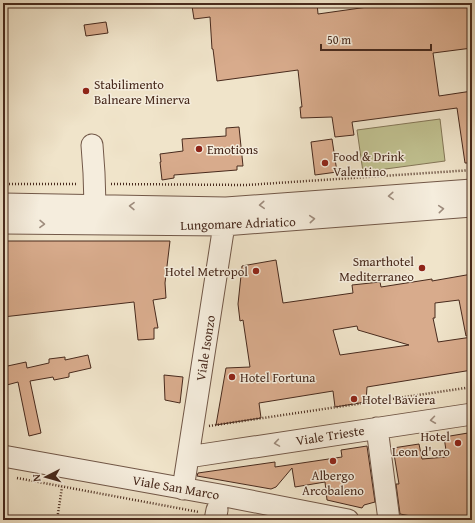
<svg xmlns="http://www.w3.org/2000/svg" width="475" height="523" font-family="'Gentium Book Plus',serif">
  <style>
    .garden { fill: #c1c291; stroke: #847657 }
    .building { fill: #d8ab8c; stroke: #482a1d; fill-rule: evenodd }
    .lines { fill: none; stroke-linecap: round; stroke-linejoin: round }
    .minor-casing { stroke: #725848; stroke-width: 23 }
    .path { stroke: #482a1d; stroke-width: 2.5; stroke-dasharray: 1 2; stroke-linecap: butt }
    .minor { stroke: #f5eddd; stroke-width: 21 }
    .oneway { stroke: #9e8c7d }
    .poi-dot { fill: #8f2418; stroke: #f5eddd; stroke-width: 1.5 }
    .labels { text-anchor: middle; stroke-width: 3; stroke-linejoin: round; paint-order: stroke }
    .poi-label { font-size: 13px; fill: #482a1d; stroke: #f5eddd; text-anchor: start }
    .street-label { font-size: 13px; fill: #482a1d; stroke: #f5eddd }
  </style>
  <rect width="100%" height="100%" fill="#f0e4ca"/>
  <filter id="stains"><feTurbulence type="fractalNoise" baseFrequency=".005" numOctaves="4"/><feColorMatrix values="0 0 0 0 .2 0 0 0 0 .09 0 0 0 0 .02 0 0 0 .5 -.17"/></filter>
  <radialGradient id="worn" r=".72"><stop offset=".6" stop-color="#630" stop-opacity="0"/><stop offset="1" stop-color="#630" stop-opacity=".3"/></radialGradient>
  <path class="garden" d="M440,119L445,161L363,172L357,130Z"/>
  <path class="building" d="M216,3H317L318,14L396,3H472V48L433,53L439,96L472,91V163H465L457,108L352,122L354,135L335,137L332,117L301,118L300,107H302L298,70L217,81L213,49H212L210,17L194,19L192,6Z
    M106,22L108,33L86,36L84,25Z
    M239,127L243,166H237V170L174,175V178L162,180L160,162H161L160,154L183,151L182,139L226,136V128Z
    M332,139L337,172L315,175L311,142Z
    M3,241H170L165,283L166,298L153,300L158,328H154V339L138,340L134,302L3,317Z
    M276,260L283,303L353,293L352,285L380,282L381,287L432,279V281L472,274V335L466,336L459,300L435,303V318H433L438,342L472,337V370L367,387L366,402L335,407L333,391L259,403L261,418L216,425L226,368L250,367L243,320L240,321L238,304L242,266ZM357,326L358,330L409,345L340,355L333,330Z
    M88,355L91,368L69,373V377L54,380L53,377L30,381L41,433L29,436L18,382L3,386V367L26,362L27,368L49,363V359L65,357V360Z
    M164,375L183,377L180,403L165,400Z
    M468,433L470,440H472V520H433L400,514L396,484H399L393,448L419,444L422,459L447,457L444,437Z
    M367,446L375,502L364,505L362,508L327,500L325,482L295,487L292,468L276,487L271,489L197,476L198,473L275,462V467L342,457L341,450Z"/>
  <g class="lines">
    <g class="minor-casing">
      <path id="minor" d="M92,145L94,173L95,205
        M3,204L226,208L472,190
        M3,223L224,225L472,206
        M377,428L389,520
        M3,456L220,495L348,520
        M188,457L472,414
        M183,489L226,212
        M215,520L217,510"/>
    </g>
    <path class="path" d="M3,184H78
      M111,184L247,185L472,170
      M209,426L472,387
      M17,478L199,512
      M3,519L9,520
      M57,520L62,487"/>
    <use href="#minor" class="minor"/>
  </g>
  <defs><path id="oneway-chevron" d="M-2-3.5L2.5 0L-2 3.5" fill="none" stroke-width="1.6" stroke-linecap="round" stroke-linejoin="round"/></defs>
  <g class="oneway">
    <use href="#oneway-chevron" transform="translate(391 196) rotate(176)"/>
    <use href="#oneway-chevron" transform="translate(262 205) rotate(176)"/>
    <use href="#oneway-chevron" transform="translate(132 206) rotate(-179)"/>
    <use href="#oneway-chevron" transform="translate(441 209) rotate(-5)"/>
    <use href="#oneway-chevron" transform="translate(312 219) rotate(-5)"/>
    <use href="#oneway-chevron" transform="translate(42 224) rotate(1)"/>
    <use href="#oneway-chevron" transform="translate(433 420) rotate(172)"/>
    <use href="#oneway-chevron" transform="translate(277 443) rotate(171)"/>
  </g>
  <g class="poi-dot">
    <circle cx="86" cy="91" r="4"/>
    <circle cx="199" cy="149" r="4"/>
    <circle cx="325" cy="163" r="4"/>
    <circle cx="422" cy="268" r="4"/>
    <circle cx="256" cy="271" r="4"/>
    <circle cx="232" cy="377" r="4"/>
    <circle cx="354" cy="399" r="4"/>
    <circle cx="458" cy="443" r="4"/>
    <circle cx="333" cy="461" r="4"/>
  </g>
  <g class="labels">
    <g class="poi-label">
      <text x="94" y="89">Stabilimento<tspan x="94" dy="15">Balneare Minerva</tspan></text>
      <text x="207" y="154">Emotions</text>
      <text x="333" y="161">Food &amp; Drink<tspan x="333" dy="15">Valentino</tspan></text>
      <text x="414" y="266" text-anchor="end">Smarthotel<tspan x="414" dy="15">Mediterraneo</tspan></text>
      <text x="248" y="276" text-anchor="end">Hotel Metropol</text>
      <text x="240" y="382">Hotel Fortuna</text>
      <text x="362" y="404">Hotel Baviera</text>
      <text x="450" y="441" text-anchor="end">Hotel<tspan x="450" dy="15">Leon d'oro</tspan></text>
      <text x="333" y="480" text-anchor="middle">Albergo<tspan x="333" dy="15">Arcobaleno</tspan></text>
    </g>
    <g class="street-label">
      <text transform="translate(238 223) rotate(-2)" y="5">Lungomare Adriatico</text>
      <text transform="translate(205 348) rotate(-81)" y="5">Viale Isonzo</text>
      <text transform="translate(330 435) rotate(-9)" y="5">Viale Trieste</text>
      <text transform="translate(176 487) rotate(10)" y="5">Viale San Marco</text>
    </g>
  </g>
  <rect width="475" height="523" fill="none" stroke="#f0e4ca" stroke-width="16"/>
  <rect x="4" y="4" width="467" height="515" fill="none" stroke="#482a1d" stroke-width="2"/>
  <rect x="8" y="8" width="459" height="507" fill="none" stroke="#482a1d"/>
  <g transform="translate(46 477) rotate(264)" stroke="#f5eddd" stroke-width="3" paint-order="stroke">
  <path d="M0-3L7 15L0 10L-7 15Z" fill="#482a1d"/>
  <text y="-6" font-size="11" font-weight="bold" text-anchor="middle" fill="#482a1d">N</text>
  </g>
  <path d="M321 44v6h110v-6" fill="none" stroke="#482a1d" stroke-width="2"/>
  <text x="327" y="44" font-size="12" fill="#482a1d" stroke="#f5eddd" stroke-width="3" paint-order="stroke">50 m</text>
  <rect width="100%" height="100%" filter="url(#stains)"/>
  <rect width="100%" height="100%" fill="url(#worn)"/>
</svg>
